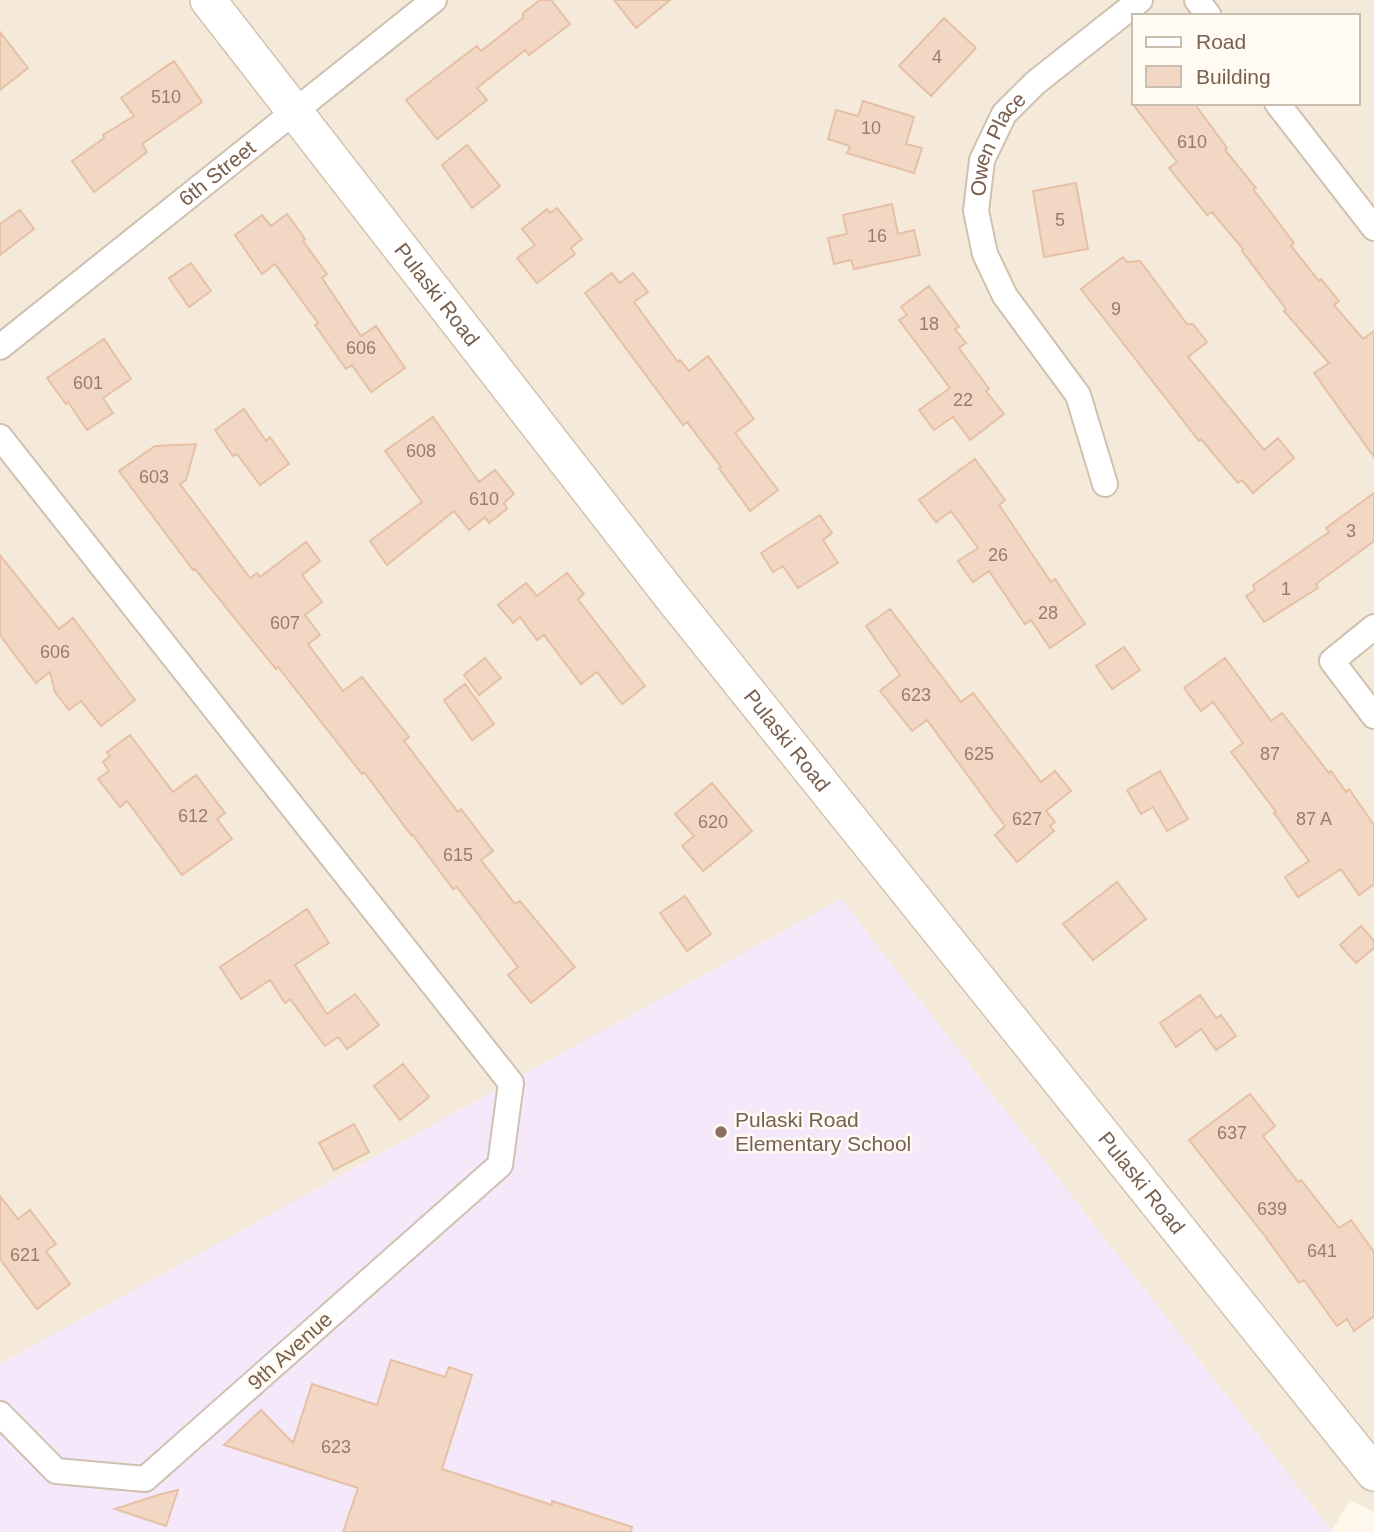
<svg xmlns="http://www.w3.org/2000/svg" width="1374" height="1532" font-family="Arial,sans-serif">
  <style>
    .residential { fill: #f5eada; fill-rule: evenodd }
    .education { fill: #f4e8fa }
    .building { fill: #f2d8c4; stroke: #e5c0a4; stroke-width: 2 }
    .lines { fill: none; stroke-linecap: round; stroke-linejoin: round }
    .street-casing { stroke: #d0c0b0; stroke-width: 28 }
    .secondary-casing { stroke: #d5c2b0; stroke-width: 38 }
    .street { stroke: #fff; stroke-width: 24 }
    .secondary { stroke: #fff; stroke-width: 35 }
    .education-dot { fill: #8d6e63; stroke: #fffbf3; stroke-width: 2.5 }
    .labels { text-anchor: middle; stroke-width: 5; stroke-linejoin: round; paint-order: stroke }
    .number-label { font-size: 18px; fill: #977d6c }
    .street-label { font-size: 21px; fill: #795f4e; stroke: #fffbf3 }
    .education-label { font-size: 21px; fill: #785e54; stroke: #fffbf3; text-anchor: start }
  </style>
  <rect width="100%" height="100%" fill="#fdf7ec"/>
  <path class="residential" d="M0,0H1374V1512L1350,1500L1331,1532H0ZM1134,16H1358V103H1134Z"/>
  <path class="education" d="M841,899L1333,1532H0V1364Z"/>
  <path class="building" d="M540,0H551L570,24L529,55L525,50L477,88L487,100L437,139L406,100L477,46L481,51L523,18V13Z
    M614,0H670L636,28Z
    M944,18L976,48L931,96L899,66Z
    M0,32L28,68L0,90Z
    M174,61L202,102L142,144L147,152L94,192L72,161L104,138L103,135L134,116L121,98Z
    M863,101L914,117L906,144L922,148L914,173L847,153L850,146L828,139L836,110L858,116Z
    M1132,103H1194L1227,148L1225,150L1256,188L1253,189L1294,243L1291,246L1319,281L1321,279L1339,301L1334,305L1363,339L1374,331V457L1314,373L1329,363L1284,311L1286,309L1242,251L1243,249L1212,212L1207,215L1169,168L1177,162Z
    M467,145L500,186L472,208L442,165Z
    M1076,183L1088,249L1044,257L1033,191Z
    M892,204L898,234L914,230L920,255L854,269L851,260L834,264L828,238L847,234L843,215Z
    M557,208L582,239L571,248L575,254L537,283L517,258L535,245L522,229L547,209L550,213Z
    M20,210L34,229L0,255V224Z
    M287,214L305,239L303,241L327,274L322,278L361,336L376,326L405,368L371,392L352,365L346,369L315,325L318,323L275,264L262,274L235,235L262,215L271,226Z
    M1123,257L1127,262L1140,261L1187,324H1193L1207,342L1188,357L1264,450L1278,438L1294,458L1253,493L1242,480L1238,483L1201,439L1199,441L1081,289Z
    M191,263L211,291L189,307L169,278Z
    M612,273L620,283L633,273L648,292L634,302L678,362L680,360L689,371L708,356L754,419L735,433L778,490L750,511L719,468L721,467L687,422L683,425L585,293Z
    M929,286L959,327L955,329L966,343L959,348L989,389L986,391L1004,414L970,440L953,417L934,430L919,410L950,388L899,320L907,315L901,307Z
    M104,339L131,379L103,398L113,413L87,430L68,402L66,404L47,378Z
    M244,409L266,441L270,437L289,464L260,485L237,454L233,456L215,430Z
    M433,417L479,482L495,470L514,494L504,503L507,509L489,523L485,517L469,530L454,511L387,565L370,541L422,502L385,451Z
    M196,444L186,480L180,484L250,578L257,573L260,577L306,542L320,561L302,575L322,602L305,615L320,635L308,644L343,691L362,677L409,737L404,741L458,812L461,809L493,851L481,860L515,904L520,901L575,967L531,1003L508,975L518,967L457,887L453,889L412,834L411,835L364,772L362,774L278,667L276,669L195,569L193,570L119,471L155,446Z
    M975,459L1005,500L999,505L1051,582L1055,579L1085,624L1050,648L1031,620L1025,624L989,571L973,582L958,561L978,548L951,511L936,522L919,500Z
    M1374,493V541L1316,584L1318,588L1264,622L1246,596L1255,590L1253,585L1329,532L1326,528Z
    M820,515L832,533L823,540L838,563L798,588L783,566L773,572L761,553Z
    M0,555L59,629L73,618L135,700L101,726L81,701L69,710L55,692L50,672L36,683L0,635Z
    M567,573L584,594L578,599L580,602L645,686L622,704L597,672L581,684L544,635L537,640L520,617L513,623L498,605L526,583L537,596Z
    M890,609L961,702L973,693L1041,782L1055,771L1071,791L1046,811L1055,822L1050,826L1054,831L1017,862L995,835L1005,826L927,720L912,731L880,691L900,675L866,626Z
    M1124,647L1140,670L1112,689L1096,666Z
    M485,658L501,678L479,695L464,675Z
    M1225,658L1271,721L1282,713L1329,773L1331,771L1346,792L1349,789L1374,825V884L1359,895L1341,869L1298,897L1285,877L1309,861L1274,813L1276,812L1231,752L1243,743L1213,702L1201,711L1184,688Z
    M465,684L494,724L472,740L444,700Z
    M130,735L173,792L196,775L225,813L217,819L232,839L182,875L127,801L120,807L98,779L109,771L103,762L110,756L107,752Z
    M1160,771L1188,819L1167,831L1153,807L1141,814L1127,790Z
    M712,783L752,831L703,871L682,846L694,836L675,814Z
    M1117,882L1146,919L1093,960L1063,924Z
    M685,896L711,934L687,951L660,913Z
    M307,909L329,943L295,965L327,1014L355,994L379,1025L347,1049L338,1037L325,1046L290,999L285,1003L270,980L241,999L220,967Z
    M1361,926L1374,941V948L1356,963L1340,945Z
    M1200,995L1216,1018L1221,1015L1236,1036L1216,1050L1201,1029L1176,1047L1160,1023Z
    M403,1064L429,1097L400,1120L374,1086Z
    M1250,1094L1275,1126L1263,1136L1298,1182L1301,1180L1339,1228L1351,1220L1374,1252V1316L1354,1331L1347,1319L1337,1326L1304,1280L1299,1283L1265,1236L1189,1140Z
    M354,1124L369,1152L334,1170L319,1143Z
    M0,1196L18,1219L30,1210L56,1244L46,1251L70,1284L37,1309L0,1259Z
    M391,1360L445,1377L449,1367L472,1375L442,1469L552,1505V1501L632,1527L631,1532H343L358,1488L224,1445L261,1410L293,1443L312,1384L377,1405Z
    M178,1490L166,1526L115,1509L158,1495Z"/>
  <g class="lines">
    <g class="street-casing">
      <g id="street">
        <path d="M1197,0L1209,16"/>
        <path d="M1277,103L1374,228"/>
        <path id="s1" d="M0,347L434,0"/>
        <path d="M0,437L511,1083L500,1165L145,1479L56,1471L0,1414"/>
        <path id="s2" d="M1105,484L1078,395L1005,296L985,254L976,211L982,160L1004,114L1035,83L1140,0"/>
        <path d="M1374,627L1332,661L1374,716"/>
      </g>
    </g>
    <g class="secondary-casing">
      <g id="secondary">
        <path id="s3" d="M208,0L671,596L1374,1473"/>
      </g>
    </g>
    <use href="#street" class="street"/>
    <use href="#secondary" class="secondary"/>
  </g>
  <circle class="education-dot" cx="721" cy="1132" r="7"/>
  <g class="labels">
    <g class="number-label">
      <text x="937" y="63">4</text>
      <text x="166" y="103">510</text>
      <text x="871" y="134">10</text>
      <text x="1192" y="148">610</text>
      <text x="1060" y="226">5</text>
      <text x="877" y="242">16</text>
      <text x="1116" y="315">9</text>
      <text x="929" y="330">18</text>
      <text x="361" y="354">606</text>
      <text x="88" y="389">601</text>
      <text x="963" y="406">22</text>
      <text x="421" y="457">608</text>
      <text x="154" y="483">603</text>
      <text x="484" y="505">610</text>
      <text x="1351" y="537">3</text>
      <text x="998" y="561">26</text>
      <text x="1286" y="595">1</text>
      <text x="1048" y="619">28</text>
      <text x="285" y="629">607</text>
      <text x="55" y="658">606</text>
      <text x="916" y="701">623</text>
      <text x="979" y="760">625</text>
      <text x="1270" y="760">87</text>
      <text x="193" y="822">612</text>
      <text x="1027" y="825">627</text>
      <text x="1314" y="825">87 A</text>
      <text x="713" y="828">620</text>
      <text x="458" y="861">615</text>
      <text x="1232" y="1139">637</text>
      <text x="1272" y="1215">639</text>
      <text x="1322" y="1257">641</text>
      <text x="25" y="1261">621</text>
      <text x="336" y="1453">623</text>
    </g>
    <g class="street-label">
      <text dy="7" stroke="none"><textPath href="#s2" startOffset="378">Owen Place</textPath></text>
      <text dy="7" stroke="none"><textPath href="#s1" startOffset="278">6th Street</textPath></text>
      <text dy="7" stroke="none"><textPath href="#s3" startOffset="373">Pulaski Road</textPath></text>
      <text dy="7" stroke="none"><textPath href="#s3" startOffset="940">Pulaski Road</textPath></text>
      <text dy="7" stroke="none"><textPath href="#s3" startOffset="1507">Pulaski Road</textPath></text>
      <text transform="translate(290 1351) rotate(-42)" y="7">9th Avenue</text>
    </g>
    <g class="education-label">
      <text x="735" y="1127">Pulaski Road<tspan x="735" dy="24">Elementary School</tspan></text>
    </g>
  </g>
  <rect x="1132" y="14" width="228" height="91" fill="#fffbf3" stroke="#c9bdb1" stroke-width="2"/>
  <rect x="1146" y="37" width="35" height="10" fill="#ffffff" stroke="#c9bdb1" stroke-width="2"/>
  <text x="1196" y="49" font-size="21" fill="#795f4e">Road</text>
  <rect x="1146" y="66" width="35" height="21" fill="#f2d8c4" stroke="#c9bdb1" stroke-width="2"/>
  <text x="1196" y="84" font-size="21" fill="#795f4e">Building</text>
</svg>
